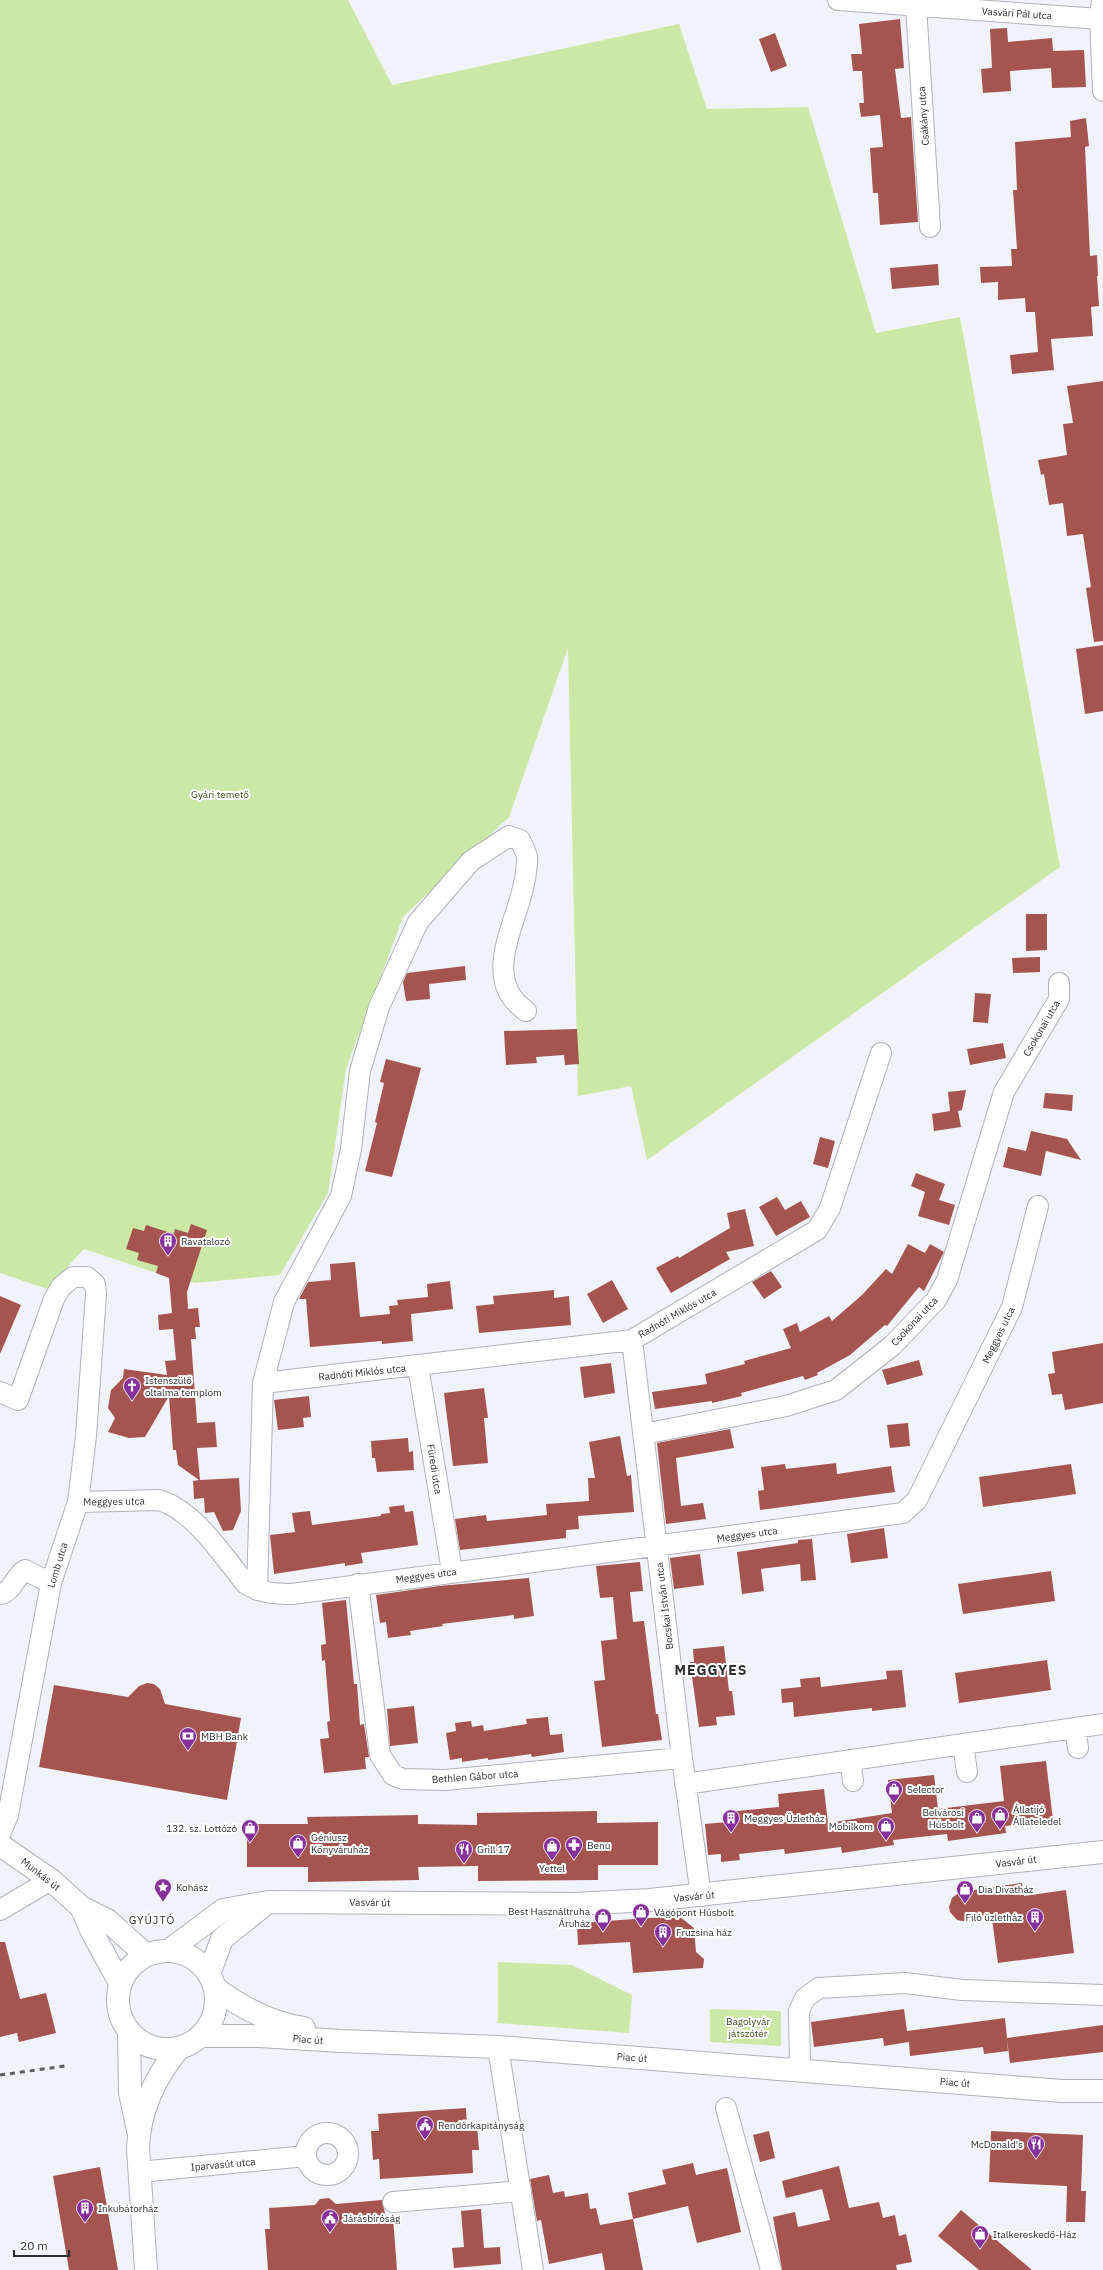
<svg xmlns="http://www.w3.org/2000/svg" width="1103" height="2270" font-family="'IBM Plex Sans',sans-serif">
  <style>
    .green { fill: #cce8a7 }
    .building { fill: #a55450 }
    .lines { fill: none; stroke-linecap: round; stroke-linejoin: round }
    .street-casing { stroke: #b0b2b8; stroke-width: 22 }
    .secondary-casing { stroke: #b0b2b8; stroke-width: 24 }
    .street { stroke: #fff; stroke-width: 20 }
    .secondary { stroke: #fff; stroke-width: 22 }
    .rail { stroke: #5b5c60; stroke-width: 3; stroke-dasharray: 5 5; stroke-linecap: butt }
    .labels { text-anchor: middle; stroke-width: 4; stroke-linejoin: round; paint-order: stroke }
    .street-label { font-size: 10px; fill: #2e2f31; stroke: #fff }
    .park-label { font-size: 10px; fill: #374b15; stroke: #fff }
    .poi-label { font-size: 10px; fill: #2e2f31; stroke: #fff; text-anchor: start }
    .neighbourhood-label { font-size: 11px; letter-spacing: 1px; fill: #2e2f31; stroke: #fff }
    .district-label { font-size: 14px; font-weight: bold; letter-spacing: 1px; fill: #2e2f31; stroke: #fff }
  </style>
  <rect width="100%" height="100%" fill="#f1f3fb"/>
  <path class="green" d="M0,0H348L392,85L679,24L707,109L808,107L876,333L960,317L1060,867L647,1160L631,1086L578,1096L568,648L509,817L403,917L346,1069L328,1193L280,1275L195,1283L156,1273L84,1249L47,1289L0,1273Z
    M498,1962L572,1965L632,1995L629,2033L498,2023Z
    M710,2009L781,2011V2046L710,2042Z"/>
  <path class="building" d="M900,19L904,68L895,69L901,118L911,117L918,222L880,225L878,193H873L870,148L883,147L880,115L861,117L859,103H864L862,71H853L851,54H862L859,24Z
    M1007,28L1008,42L1052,38L1053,51L1084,50L1086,87L1052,88L1051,68L1010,71L1011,91L983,93L981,69L992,68L990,29Z
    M775,33L787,66L771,72L759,39Z
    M1086,118L1089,146L1085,147L1090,256L1097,255L1098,276H1097L1099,306L1091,307L1093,336L1051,339L1054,370L1012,374L1010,355L1038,352L1035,312H1026L1025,298L998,300V282L981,283L980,267L1012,266L1011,249H1017L1013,190H1017L1015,142L1071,137L1070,121Z
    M938,264L939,285L892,289L890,268Z
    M1103,381V641L1094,642L1086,588L1091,587L1083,534L1067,536L1063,503L1049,505L1044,474L1041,475L1038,460L1067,455L1063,424L1073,423L1067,386Z
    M1103,645V711L1085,714L1076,649Z
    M1026,914H1047V950L1026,951Z
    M1040,957V972L1013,973L1012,958Z
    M465,966L466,980L429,984L430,999L406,1001L403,982L407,973Z
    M975,993L991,994L988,1023L973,1022Z
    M577,1029L579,1064L565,1065L564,1055L536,1057L537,1063L506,1065L504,1031Z
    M1003,1043L1006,1058L970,1065L967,1049Z
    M386,1059L421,1068L392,1177L365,1171L377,1123L375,1122L384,1083L380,1082Z
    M966,1090L962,1110L958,1111L961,1127L934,1131L932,1114L950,1111L948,1092Z
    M1045,1093L1073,1095L1072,1111L1043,1108Z
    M1031,1131L1067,1139L1081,1160L1046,1151L1041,1176L1003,1167L1008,1147L1026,1151Z
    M820,1137L835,1141L828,1168L813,1164Z
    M916,1173L945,1184L939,1200L955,1205L949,1225L918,1216L925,1192L911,1186Z
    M777,1197L785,1210L801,1201L810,1217L776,1236L759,1207Z
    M745,1209L754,1246L726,1252L730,1259L671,1293L656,1268L678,1256L679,1258L730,1228L727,1213Z
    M191,1224L207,1230L187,1292L188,1309L198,1308L200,1327H195L196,1339H191L197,1423L215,1422L217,1447L197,1448L200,1480L239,1478L241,1511L233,1530L223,1531L214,1512L205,1513L204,1498L194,1499L193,1481L199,1480L178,1465L176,1450H173L169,1396L145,1437L129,1438L108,1432L115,1418L108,1408L111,1390L123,1378L124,1369L167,1375L165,1361L176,1360L173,1329L159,1330L158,1315L172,1313L169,1278L156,1273L158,1266L137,1260L139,1253L126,1249L133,1228L144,1231L146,1225L174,1234L175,1229L188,1233Z
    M908,1244L925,1253L930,1244L944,1252L924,1291L919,1287L887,1326L885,1325L850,1355L817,1373L818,1375L805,1380L803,1376L741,1393L742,1396L712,1403V1401L655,1409L652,1392L707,1384L705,1374L745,1364L744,1361L791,1348L783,1329L797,1323L800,1332L829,1316L832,1321L862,1295L886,1269L892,1274Z
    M355,1262L360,1317L390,1314L389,1306L398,1305L397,1300L428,1297L427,1284L450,1281L453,1309L411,1314L413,1341L382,1344V1341L310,1347L306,1299H299L308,1282L331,1280L330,1264Z
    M771,1271L782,1287L764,1299L752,1282Z
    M612,1280L628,1309L603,1323L587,1294Z
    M554,1290V1298L569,1296L571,1325L479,1333L476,1306L494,1304L493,1296Z
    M0,1296L21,1305L0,1354Z
    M1103,1343V1403L1065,1410L1062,1394L1052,1395L1048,1374L1055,1373L1052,1352Z
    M919,1360L923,1375L887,1385L882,1370Z
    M611,1363L615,1393L584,1398L580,1367Z
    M484,1388L488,1418H484L488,1463L453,1466L444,1393Z
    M309,1396L311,1417L303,1418L304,1427L278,1430L274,1400Z
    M908,1423L910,1446L890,1448L887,1425Z
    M730,1429L734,1448L676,1458L681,1506L703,1503L706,1519L666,1524L657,1443Z
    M620,1436L627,1476L631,1475L634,1512L578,1516L579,1529L566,1530V1538L460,1550L455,1519L486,1515L487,1521L547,1515L546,1504L589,1501L588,1478H595L589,1442Z
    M408,1438L409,1452L413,1451L414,1470L377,1472L375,1458H372L371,1441Z
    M836,1463L837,1474L891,1466L895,1492L760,1510L758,1491L764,1490L761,1467L785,1464L786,1469Z
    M1071,1464L1076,1494L983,1507L979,1477Z
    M404,1505L405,1512L413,1511L418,1545L361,1553L363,1563L345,1566V1563L274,1574L270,1535L295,1532L292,1513L310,1511L312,1525L381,1516V1514L390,1513L389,1507Z
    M884,1528L888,1558L851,1563L847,1534Z
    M812,1539L816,1580L801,1581L800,1564L761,1569L764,1591L742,1594L737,1552L798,1543V1540Z
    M700,1554L704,1585L674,1589L670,1558Z
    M640,1562L643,1591L630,1592L633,1622L644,1621L656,1714H658L662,1740L602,1747L594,1681L605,1680L601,1641L617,1639L613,1597L600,1598L596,1566Z
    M1051,1571L1055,1601L963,1614L958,1584Z
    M529,1578L534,1616L514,1619V1615L442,1624L443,1626L410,1631L411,1635L388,1638L386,1622L380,1623L376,1595L439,1586Z
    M346,1600L354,1684H357L360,1725L364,1724L369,1757H365L366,1769L324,1773L320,1739L329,1738L327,1722L330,1721L325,1660L322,1661L321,1645L326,1644L322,1603Z
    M724,1646L729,1691H732L735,1715L716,1717L717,1725L699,1727L690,1662H694L693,1649Z
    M1047,1660L1051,1690L959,1703L955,1673Z
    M902,1670L906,1707L872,1711V1708L794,1717L793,1702L782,1703L781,1689L801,1687L800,1679L820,1677L821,1687L887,1679L886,1671Z
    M147,1683L154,1684L160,1689L165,1704L241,1718L227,1800L39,1767L54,1685L128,1697L139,1686Z
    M414,1706L418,1743L390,1746L387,1709Z
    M548,1717L550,1735L562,1734L564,1752L532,1757L531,1754L488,1760V1758L462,1762V1758L450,1760L446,1733L456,1731L455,1723L471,1721L472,1727L483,1725L484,1731L527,1724L526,1719Z
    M1046,1761L1053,1820L1005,1826L1006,1833L948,1841L947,1834L893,1840L894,1845L842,1853L841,1847L785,1854L784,1849L739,1854L740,1860L721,1862V1854L708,1855L705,1824L727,1822L726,1812L779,1807L778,1794L824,1789L828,1823L892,1813L888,1780L934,1775L938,1809L1004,1801L1000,1766Z
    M597,1811V1823L658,1822V1865H598V1880L478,1881V1866L418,1867L419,1880L308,1882V1867H247V1824H308L307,1817L418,1815V1824L477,1825V1813Z
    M1022,1883L1024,1896L1066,1890L1074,1953L998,1963L992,1919L962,1921L957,1920L950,1912L949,1907L952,1898L960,1892Z
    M679,1916L694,1928L696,1952L704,1959L703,1968L633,1973L630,1942L578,1945L577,1923Z
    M0,1942H5L20,1999L46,1993L56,2033L19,2042L17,2033L0,2037Z
    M904,2009L907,2031L1005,2018L1007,2038L1103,2025V2052L1010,2063L1007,2039L1008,2051L984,2054L983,2047L910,2056L909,2042L884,2046L883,2038L814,2047L811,2022Z
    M466,2108L467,2127L477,2126L479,2150H472L473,2173L380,2179L379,2159L373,2160L371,2131H379L378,2114Z
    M769,2131L775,2158L760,2162L753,2135Z
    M991,2131L1083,2135L1081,2191H1086L1085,2222H1066L1067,2186L989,2182Z
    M693,2163L696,2175L727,2168L741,2232L697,2243L688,2206L633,2219L628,2193L666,2184L662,2170Z
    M839,2166L849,2208L879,2202L883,2218L895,2215L899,2236L906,2234L912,2262L896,2265L897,2270H782L773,2217L795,2212L798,2227L830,2220L822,2189L786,2198L782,2181Z
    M100,2167L118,2270H69L53,2176Z
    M549,2175L553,2193L564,2191L565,2197L588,2193L590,2209L596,2208L600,2225L633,2219L643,2270H605L602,2253L549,2264L541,2220L537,2221L530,2179Z
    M329,2198L336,2204L382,2200L386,2218L393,2217L397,2270H268L265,2229H270L269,2208L315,2205L320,2199Z
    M481,2209L484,2248L500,2247L501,2264L454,2268L452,2248L464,2247L461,2211Z
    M961,2210L1032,2270H979L938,2236Z"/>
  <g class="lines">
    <g class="street-casing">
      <path id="street" d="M838,0L1100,19
        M1102,0L1100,19L1103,91
        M916,6L930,227
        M632,1340L682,1758L701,1896
        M418,1366L452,1571
        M263,1383L632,1340L817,1230L830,1208L881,1053
        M0,1392L18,1400L54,1299L61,1287L73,1277H87L95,1284L96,1294L86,1436L78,1502L51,1583L8,1815L0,1834
        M644,1434L786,1406L836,1390L893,1345L936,1300L947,1280L1004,1092L1059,999V983
        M78,1502L159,1500C195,1511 223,1556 246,1584C262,1593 275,1594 292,1594L903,1513L917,1500L1012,1307L1038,1206
        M358,1584L380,1755L393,1775L403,1779L445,1780L682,1758
        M257,1590L263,1383L284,1302L341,1196L351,1149L360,1071L379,1007L418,922L471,861L509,836L520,840C522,845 526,851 527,857C528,862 526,868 526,872C522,917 477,977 526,1011
        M0,1594C12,1593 15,1576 25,1570L51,1583
        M1075,1728L1078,1748
        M963,1744L967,1772
        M850,1760L853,1781
        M685,1784L1103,1724
        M0,1910L51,1880
        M498,2047L533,2270
        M800,2069L799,2011L805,1998L819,1988L905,1983L962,1990L1103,1995
        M726,2108L771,2270
        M306 2154a21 21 0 1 1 42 0a21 21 0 1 1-42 0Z
        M139,2172L306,2156
        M393,2202L521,2191"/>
    </g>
    <g class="secondary-casing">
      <path id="secondary" d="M0,1845L51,1880L81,1907L107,1920L146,1955
        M81,1907L93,1934L120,1983
        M118 2000a49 49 0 1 1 98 0a49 49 0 1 1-98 0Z
        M168,1951L223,1910L268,1902L575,1904L650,1900L1103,1852
        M209,1974L222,1939L263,1906
        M215,1988C241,2007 271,2024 304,2028
        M129,2033L130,2093L138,2130
        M201,2036H260L341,2041L498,2047L1062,2091H1103
        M146,2270L138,2149C139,2111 155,2077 179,2048"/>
    </g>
    <use href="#street" class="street"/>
    <use href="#secondary" class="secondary"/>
    <path class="rail" d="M0,2075L65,2066"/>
  </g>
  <defs>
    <g id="building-pin" transform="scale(0.9)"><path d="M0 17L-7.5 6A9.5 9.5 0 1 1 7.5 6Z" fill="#872f9b" stroke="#fff"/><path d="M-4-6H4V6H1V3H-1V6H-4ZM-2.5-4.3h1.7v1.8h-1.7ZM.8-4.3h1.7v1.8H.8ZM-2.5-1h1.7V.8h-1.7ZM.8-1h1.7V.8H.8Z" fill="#fff"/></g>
    <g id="church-pin" transform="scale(0.9)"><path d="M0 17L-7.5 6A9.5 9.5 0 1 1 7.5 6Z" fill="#872f9b" stroke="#fff"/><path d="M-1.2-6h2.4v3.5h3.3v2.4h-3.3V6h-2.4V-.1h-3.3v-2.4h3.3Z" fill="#fff"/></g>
    <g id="bank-pin" transform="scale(0.9)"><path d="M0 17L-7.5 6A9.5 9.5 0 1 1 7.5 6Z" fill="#872f9b" stroke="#fff"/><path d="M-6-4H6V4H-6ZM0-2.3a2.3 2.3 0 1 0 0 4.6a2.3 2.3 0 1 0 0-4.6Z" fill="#fff"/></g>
    <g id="shop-pin" transform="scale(0.9)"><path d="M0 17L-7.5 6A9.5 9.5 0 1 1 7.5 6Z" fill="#872f9b" stroke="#fff"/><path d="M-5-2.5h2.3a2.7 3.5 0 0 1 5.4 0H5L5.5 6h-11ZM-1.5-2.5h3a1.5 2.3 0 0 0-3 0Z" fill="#fff"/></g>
    <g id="pharmacy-pin" transform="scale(0.9)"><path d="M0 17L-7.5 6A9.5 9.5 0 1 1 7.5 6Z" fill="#872f9b" stroke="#fff"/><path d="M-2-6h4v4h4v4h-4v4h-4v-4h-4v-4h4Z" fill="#fff"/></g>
    <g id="restaurant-pin" transform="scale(0.9)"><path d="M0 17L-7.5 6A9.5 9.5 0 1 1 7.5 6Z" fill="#872f9b" stroke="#fff"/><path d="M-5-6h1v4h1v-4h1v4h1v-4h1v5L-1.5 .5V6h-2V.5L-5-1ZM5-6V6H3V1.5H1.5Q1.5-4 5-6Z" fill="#fff"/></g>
    <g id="sight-pin" transform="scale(0.9)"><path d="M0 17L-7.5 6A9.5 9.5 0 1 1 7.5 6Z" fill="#872f9b" stroke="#fff"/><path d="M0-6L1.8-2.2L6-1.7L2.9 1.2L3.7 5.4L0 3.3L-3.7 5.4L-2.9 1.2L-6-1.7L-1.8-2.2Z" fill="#fff"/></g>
    <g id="civic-pin" transform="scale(0.9)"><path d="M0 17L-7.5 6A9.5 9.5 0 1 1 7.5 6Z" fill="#872f9b" stroke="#fff"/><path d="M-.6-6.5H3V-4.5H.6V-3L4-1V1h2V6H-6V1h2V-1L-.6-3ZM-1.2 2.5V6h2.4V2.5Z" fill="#fff"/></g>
  </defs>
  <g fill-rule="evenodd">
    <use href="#building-pin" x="168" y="1241"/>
    <use href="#church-pin" x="132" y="1386"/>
    <use href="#bank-pin" x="188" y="1736"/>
    <use href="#shop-pin" x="894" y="1789"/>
    <use href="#shop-pin" x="1000" y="1815"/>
    <use href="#building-pin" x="731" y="1818"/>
    <use href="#shop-pin" x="977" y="1818"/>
    <use href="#shop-pin" x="886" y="1826"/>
    <use href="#shop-pin" x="250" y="1828"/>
    <use href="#shop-pin" x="298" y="1843"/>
    <use href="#pharmacy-pin" x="574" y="1845"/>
    <use href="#shop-pin" x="552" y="1846"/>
    <use href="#restaurant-pin" x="464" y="1849"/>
    <use href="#sight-pin" x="163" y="1887"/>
    <use href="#shop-pin" x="965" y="1889"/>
    <use href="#shop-pin" x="641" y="1912"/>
    <use href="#shop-pin" x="603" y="1917"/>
    <use href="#building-pin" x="1035" y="1917"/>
    <use href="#building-pin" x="663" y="1932"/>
    <use href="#civic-pin" x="425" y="2125"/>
    <use href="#restaurant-pin" x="1036" y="2144"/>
    <use href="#building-pin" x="85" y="2208"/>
    <use href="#civic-pin" x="330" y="2218"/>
    <use href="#shop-pin" x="980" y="2234"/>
  </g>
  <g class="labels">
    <g class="street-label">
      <text transform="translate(1017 13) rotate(4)" y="4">Vasvári Pál utca</text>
      <text transform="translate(923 116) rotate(-94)" y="4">Csákány utca</text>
      <text transform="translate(1041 1028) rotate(-60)" y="4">Csokonai utca</text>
      <text transform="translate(677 1313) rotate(-30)" y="4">Radnóti Miklós utca</text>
      <text transform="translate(914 1321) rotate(-47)" y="4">Csokonai utca</text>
      <text transform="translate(998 1335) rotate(-64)" y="4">Meggyes utca</text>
      <text transform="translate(362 1372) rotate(-6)" y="4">Radnóti Miklós utca</text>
      <text transform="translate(435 1469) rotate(81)" y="4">Füredi utca</text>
      <text transform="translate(114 1501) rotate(-1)" y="4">Meggyes utca</text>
      <text transform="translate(747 1534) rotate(-8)" y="4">Meggyes utca</text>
      <text transform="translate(57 1565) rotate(-73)" y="4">Lomb utca</text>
      <text transform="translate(426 1575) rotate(-8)" y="4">Meggyes utca</text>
      <text transform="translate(664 1606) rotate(-97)" y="4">Bocskai István utca</text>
      <text transform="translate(475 1776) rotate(-4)" y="4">Bethlen Gábor utca</text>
      <text transform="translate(1016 1861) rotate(-7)" y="4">Vasvár út</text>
      <text transform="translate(41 1874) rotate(38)" y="4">Munkás út</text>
      <text transform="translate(694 1896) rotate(-5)" y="4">Vasvár út</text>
      <text transform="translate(370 1902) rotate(1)" y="4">Vasvár út</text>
      <text transform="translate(308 2039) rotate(4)" y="4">Piac út</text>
      <text transform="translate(632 2057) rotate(4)" y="4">Piac út</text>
      <text transform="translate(955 2082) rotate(5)" y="4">Piac út</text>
      <text transform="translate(223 2164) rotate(-5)" y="4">Iparvasút utca</text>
    </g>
    <g class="park-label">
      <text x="220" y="798">Gyári temető</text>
      <text x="748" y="2025">Bagolyvár<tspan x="748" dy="12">játszótér</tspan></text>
    </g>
    <g class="poi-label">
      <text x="181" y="1245">Ravatalozó</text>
      <text x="145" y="1384">Istenszülő<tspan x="145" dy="12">oltalma templom</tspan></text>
      <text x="201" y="1740">MBH Bank</text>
      <text x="907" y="1793">Selector</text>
      <text x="1013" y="1813">Állatijó<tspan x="1013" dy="12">Állateledel</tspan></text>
      <text x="964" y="1816" text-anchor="end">Belvárosi<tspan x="964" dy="12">Húsbolt</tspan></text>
      <text x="744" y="1822">Meggyes Üzletház</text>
      <text x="873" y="1830" text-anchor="end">Mobilkom</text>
      <text x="237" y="1832" text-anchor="end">132. sz. Lottózó</text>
      <text x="311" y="1841">Géniusz<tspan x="311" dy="12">Könyváruház</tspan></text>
      <text x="587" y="1849">Benu</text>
      <text x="477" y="1853">Grill 17</text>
      <text x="552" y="1872" text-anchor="middle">Yettel</text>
      <text x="176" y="1891">Kohász</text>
      <text x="978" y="1893">Dia Divatház</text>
      <text x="590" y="1915" text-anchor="end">Best Használtruha<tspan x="590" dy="12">Áruház</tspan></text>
      <text x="654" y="1916">Vágópont Húsbolt</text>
      <text x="1022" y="1921" text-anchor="end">Filó üzletház</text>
      <text x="676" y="1936">Fruzsina ház</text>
      <text x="438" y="2129">Rendőrkapitányság</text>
      <text x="1023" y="2148" text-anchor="end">McDonald's</text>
      <text x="98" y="2212">Inkubátorház</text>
      <text x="343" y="2222">Járásbíróság</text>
      <text x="993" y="2238">Italkereskedő-Ház</text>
    </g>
    <g class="neighbourhood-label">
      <text x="152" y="1924">GYÚJTÓ</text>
    </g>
    <g class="district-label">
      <text x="711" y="1675">MEGGYES</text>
    </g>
  </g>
  <path d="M14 2250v6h55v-6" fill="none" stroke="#2e2f31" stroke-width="2"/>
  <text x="20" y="2250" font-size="12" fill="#2e2f31" stroke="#ffffff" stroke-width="3" paint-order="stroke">20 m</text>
</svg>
